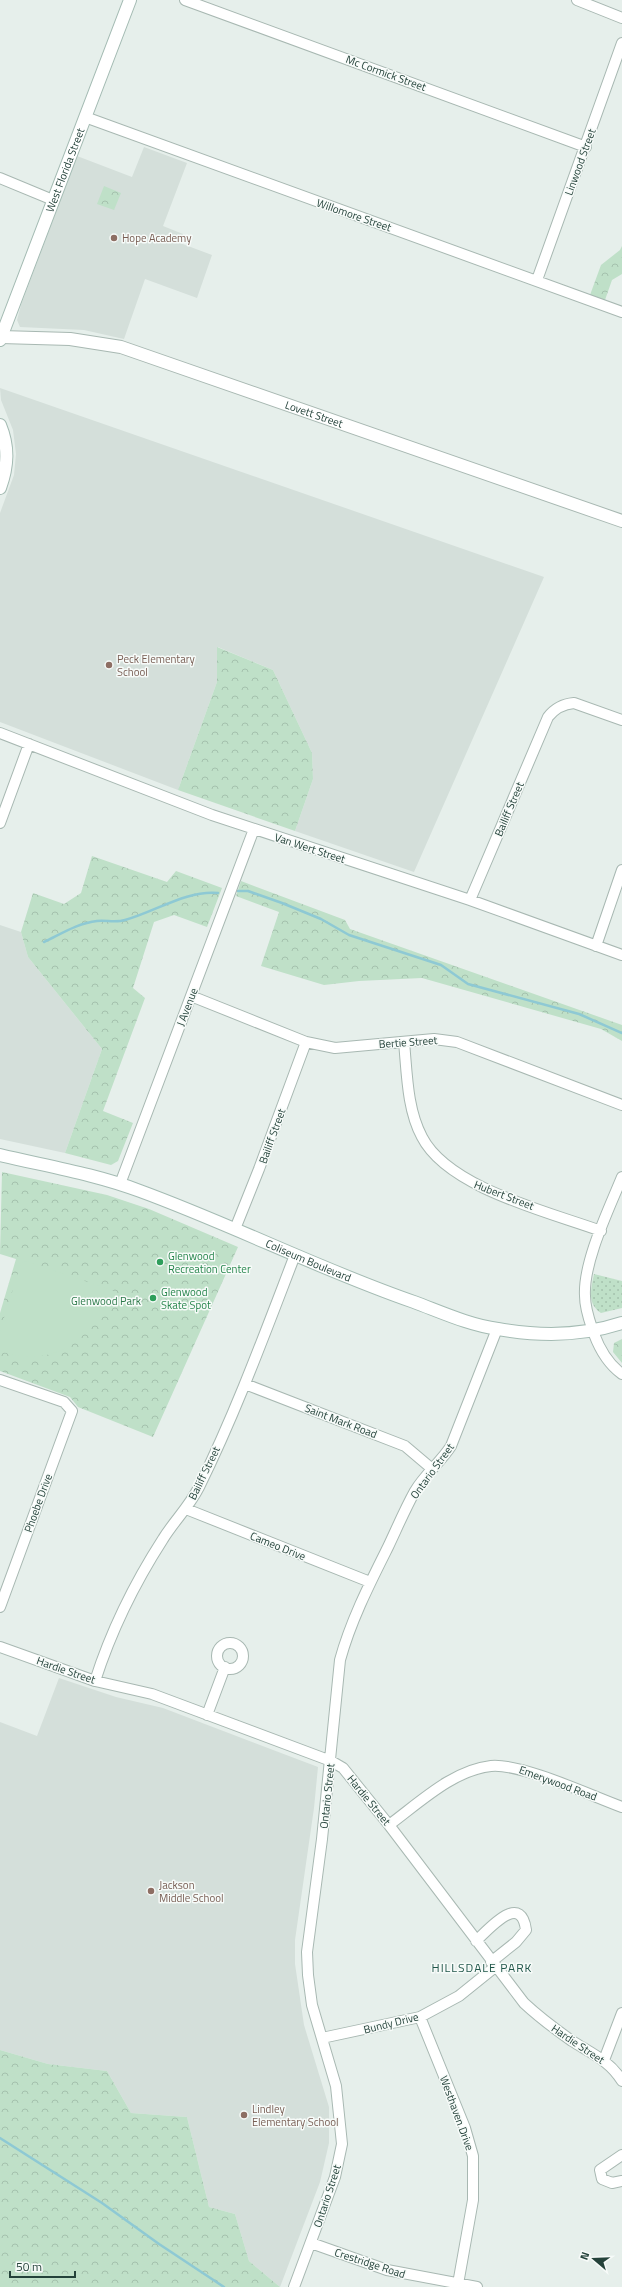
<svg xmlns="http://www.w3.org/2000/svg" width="622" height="2287" font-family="'Titillium Web',sans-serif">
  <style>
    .built { fill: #d4dfda }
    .grass { fill: url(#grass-dots) }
    .forest { fill: url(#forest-crowns) }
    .pitch { fill: #bfe0c8 }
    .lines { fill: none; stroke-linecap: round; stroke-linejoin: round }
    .stream { stroke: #8ec9d4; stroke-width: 2.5 }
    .minor-casing { stroke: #a8b8b2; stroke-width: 12 }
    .tertiary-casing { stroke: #a8b8b2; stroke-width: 14 }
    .secondary-casing { stroke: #a4bbb3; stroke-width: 14 }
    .minor { stroke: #fff; stroke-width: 10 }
    .tertiary { stroke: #fff; stroke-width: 12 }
    .secondary { stroke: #fff; stroke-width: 12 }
    .education-dot { fill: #8d6e63; stroke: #f7fbf9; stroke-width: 1.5 }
    .leisure-dot { fill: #2e9e5b; stroke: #f7fbf9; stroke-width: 1.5 }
    .labels { text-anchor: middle; stroke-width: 3; stroke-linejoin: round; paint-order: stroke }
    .street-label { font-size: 11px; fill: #24423a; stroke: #f7fbf9 }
    .education-label { font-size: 11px; fill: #785e54; stroke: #f7fbf9; text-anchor: start }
    .leisure-label { font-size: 11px; fill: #27864d; stroke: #f7fbf9; text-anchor: start }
    .park-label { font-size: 11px; fill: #2d7a4b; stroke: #f7fbf9 }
    .neighbourhood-label { font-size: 12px; letter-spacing: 1px; fill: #1f5548; stroke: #f7fbf9 }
  </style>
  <defs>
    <pattern id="grass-dots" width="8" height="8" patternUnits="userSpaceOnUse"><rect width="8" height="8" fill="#bfe0c8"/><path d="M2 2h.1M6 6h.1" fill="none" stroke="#a4c1ad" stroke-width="1.8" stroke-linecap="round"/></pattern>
    <pattern id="forest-crowns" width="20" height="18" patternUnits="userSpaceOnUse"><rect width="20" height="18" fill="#bfe0c8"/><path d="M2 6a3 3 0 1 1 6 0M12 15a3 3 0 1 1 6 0" fill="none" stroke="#a4c1ad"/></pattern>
  </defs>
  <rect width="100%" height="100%" fill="#e6efeb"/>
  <path class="built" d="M144,147L187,163L163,226L183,234L180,243L212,255L197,298L145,279L124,339L84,330L20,327L17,320L21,305L77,156L132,177Z
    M0,388L544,577L414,872L295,831L313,779L312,753L273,670L218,647L217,682L178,790L0,722V513L14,475L16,454L13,430L1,400Z
    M0,925L21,932L28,957L102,1049L65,1153L0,1139Z
    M59,1678L116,1697L163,1708L318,1767L314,1808L295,1940V1964L304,2025L329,2107V2143L320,2182L280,2287L249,2261L235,2214L209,2207L187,2117L131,2113L107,2071L48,2064L0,2050V1722L37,1736Z"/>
  <path class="grass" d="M594,1274L622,1281V1308L601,1313C587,1304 591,1289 594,1274Z"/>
  <path class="forest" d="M104,186L121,193L114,210L97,204Z
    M622,246V274L612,280L605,300L590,295L601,265L620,250Z
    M217,647L273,670L312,753L313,779L295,831L178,790L217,682Z
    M92,856L167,882L176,871L222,888L207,927L174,915L154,922L133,988L145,998L103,1111L133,1123L118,1161L111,1165L65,1153L102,1049L28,957L21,932L33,893L64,904L81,893Z
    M241,881L345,920L350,929L622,1025V1041L601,1029L422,978L359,981L324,985L261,966L279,912L236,896Z
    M2,1172L107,1195L149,1209L238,1247L153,1437L78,1407L70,1397L0,1371V1313L16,1259L0,1254Z
    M622,1339V1363L613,1352L614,1343Z
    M0,2050L48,2064L107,2071L131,2113L187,2117L209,2207L235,2214L249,2261L280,2287H0Z"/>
  <path class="pitch" d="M26,1261L114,1291C92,1337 54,1371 0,1351V1331L21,1263Z"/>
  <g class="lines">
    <path class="stream" d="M238,891H248L282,903L321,919L349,935L441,965L468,984L579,1014L622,1033
      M44,942C61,934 78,923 97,921C106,920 116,923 125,920C155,912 186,890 218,893
      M0,2138L102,2203L159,2244L224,2287"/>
    <g class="minor-casing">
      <path id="minor" d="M185,0L586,147
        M577,0L622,18
        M85,117L622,312
        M0,178L53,200
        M537,280L622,43
        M0,733L212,815L470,900L622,955
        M0,823L29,744
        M470,900L548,717C555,708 563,704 574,703L622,720
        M596,946L622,870
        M191,996L306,1042L335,1048L434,1039L457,1042L622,1105
        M404,1042C407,1073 407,1109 422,1137C448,1188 549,1212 601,1231
        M622,1177C609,1209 583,1262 585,1296C585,1310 590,1322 594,1334C600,1350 608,1364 622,1374
        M120,1184L254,829
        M235,1229L259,1169L306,1042
        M0,1380L64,1402L72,1411L0,1607
        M245,1384L405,1446L431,1468
        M186,1509L370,1582
        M217 1656a13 13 0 1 1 26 0a13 13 0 1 1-26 0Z
        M0,1647L95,1681L152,1694L331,1761L343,1768L389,1825L524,2003C539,2017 555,2029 572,2041C591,2053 610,2061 622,2081
        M95,1681C111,1631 134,1584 163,1539C174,1521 189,1507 199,1487C236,1412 265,1333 295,1255
        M207,1715L225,1667
        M389,1825C419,1803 453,1770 491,1766C521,1763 592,1796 622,1807
        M476,1941C488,1930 521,1891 526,1930L516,1942L491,1962
        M420,2017L465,2128L473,2156V2200L458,2284
        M322,2038L420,2017L459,1996L495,1967
        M604,2060L622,2013
        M622,2155L600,2170L602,2179L612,2183L622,2181
        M311,2243L387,2270L477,2287
        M294,2287L335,2177L342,2144L336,2086L312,2005L308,1975L307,1952L322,1839L340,1660C351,1620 370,1583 388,1547C397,1528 405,1509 415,1491C425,1474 440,1463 451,1446L497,1329"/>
    </g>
    <g class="tertiary-casing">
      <g id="tertiary">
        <path id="s1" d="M1,337L70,339L121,347L622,521"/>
      </g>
    </g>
    <g class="secondary-casing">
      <g id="secondary">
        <path id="s2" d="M0,340L130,0"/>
        <path d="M0,425C9,447 8,466 0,488"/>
        <path id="s3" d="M0,1155C46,1166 95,1174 140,1191C233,1225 321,1270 414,1302C441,1312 469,1325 498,1329C538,1336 583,1336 622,1323"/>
      </g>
    </g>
    <use href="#minor" class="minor"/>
    <use href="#tertiary" class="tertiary"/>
    <use href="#secondary" class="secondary"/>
  </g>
  <g class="education-dot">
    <circle cx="114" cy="238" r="4"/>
    <circle cx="109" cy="665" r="4"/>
    <circle cx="151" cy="1891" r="4"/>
    <circle cx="244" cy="2115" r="4"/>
  </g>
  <g class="leisure-dot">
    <circle cx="160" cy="1262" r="4"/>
    <circle cx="153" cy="1298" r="4"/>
  </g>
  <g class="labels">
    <g class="street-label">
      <text transform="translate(386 73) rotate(20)" y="4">Mc Cormick Street</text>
      <text transform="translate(580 162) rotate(-70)" y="4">Linwood Street</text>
      <text dy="4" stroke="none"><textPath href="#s2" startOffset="182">West Florida Street</textPath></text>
      <text transform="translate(354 215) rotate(19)" y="4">Willomore Street</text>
      <text dy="4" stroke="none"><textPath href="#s1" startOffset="325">Lovett Street</textPath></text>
      <text transform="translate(509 809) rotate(-67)" y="4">Bailiff Street</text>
      <text transform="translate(310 848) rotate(18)" y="4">Van Wert Street</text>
      <text transform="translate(187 1007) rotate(-69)" y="4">J Avenue</text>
      <text transform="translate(408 1042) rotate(-4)" y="4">Bertie Street</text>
      <text transform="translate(272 1136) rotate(-70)" y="4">Bailiff Street</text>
      <text transform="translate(504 1195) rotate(21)" y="4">Hubert Street</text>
      <text dy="4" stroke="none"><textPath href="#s3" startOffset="327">Coliseum Boulevard</textPath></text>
      <text transform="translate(341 1421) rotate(21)" y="4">Saint Mark Road</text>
      <text transform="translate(432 1471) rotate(-54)" y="4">Ontario Street</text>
      <text transform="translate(204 1473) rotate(-64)" y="4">Bailiff Street</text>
      <text transform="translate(38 1503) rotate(-70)" y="4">Phoebe Drive</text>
      <text transform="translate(278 1546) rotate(22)" y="4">Cameo Drive</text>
      <text transform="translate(66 1670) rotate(19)" y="4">Hardie Street</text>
      <text transform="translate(558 1783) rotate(20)" y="4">Emerywood Road</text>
      <text transform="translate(327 1796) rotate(-84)" y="4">Ontario Street</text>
      <text transform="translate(369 1800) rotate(51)" y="4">Hardie Street</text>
      <text transform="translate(391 2023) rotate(-14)" y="4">Bundy Drive</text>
      <text transform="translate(578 2044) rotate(34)" y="4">Hardie Street</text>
      <text transform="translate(457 2113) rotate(70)" y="4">Westhaven Drive</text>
      <text transform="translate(327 2196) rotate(-72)" y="4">Ontario Street</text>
      <text transform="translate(370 2263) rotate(18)" y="4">Crestridge Road</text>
    </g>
    <g class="education-label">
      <text x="122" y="242">Hope Academy</text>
      <text x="117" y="663">Peck Elementary<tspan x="117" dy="13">School</tspan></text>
      <text x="159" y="1889">Jackson<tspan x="159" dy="13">Middle School</tspan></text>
      <text x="252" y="2113">Lindley<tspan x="252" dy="13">Elementary School</tspan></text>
    </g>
    <g class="leisure-label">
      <text x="168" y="1260">Glenwood<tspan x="168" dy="13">Recreation Center</tspan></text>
      <text x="161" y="1296">Glenwood<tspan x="161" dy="13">Skate Spot</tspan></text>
    </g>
    <g class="park-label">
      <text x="106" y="1305">Glenwood Park</text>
    </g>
    <g class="neighbourhood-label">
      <text x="482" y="1972">HILLSDALE PARK</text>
    </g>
  </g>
  <g transform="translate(594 2259) rotate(289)" stroke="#f7fbf9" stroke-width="3" paint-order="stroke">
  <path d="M0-3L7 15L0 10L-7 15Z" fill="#24423a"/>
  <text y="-6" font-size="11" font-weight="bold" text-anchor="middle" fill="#24423a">N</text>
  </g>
  <path d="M10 2271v6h65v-6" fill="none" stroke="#24423a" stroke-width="2"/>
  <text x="16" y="2271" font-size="12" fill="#24423a" stroke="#f7fbf9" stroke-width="3" paint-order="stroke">50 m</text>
</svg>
